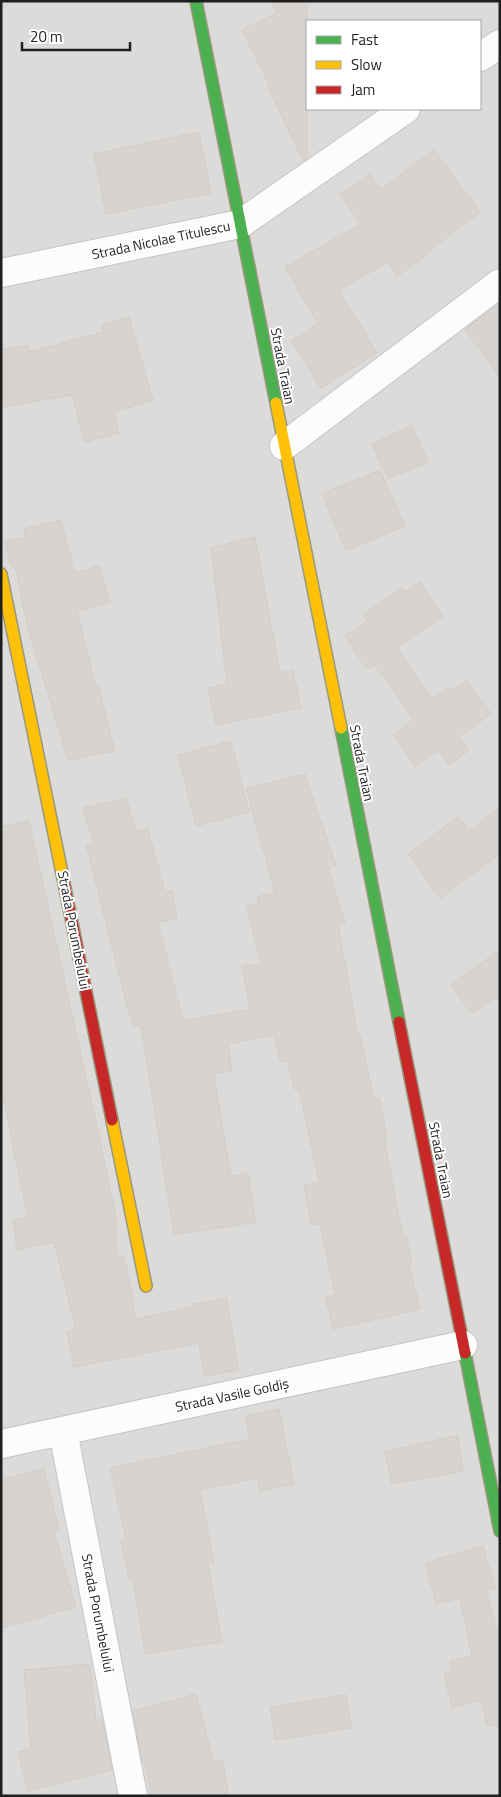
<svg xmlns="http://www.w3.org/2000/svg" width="501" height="1797" font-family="'Titillium Web',sans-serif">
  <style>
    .residential { fill: #dddbd9; fill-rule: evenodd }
    .building { fill: #d6d3d1; stroke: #d1cdc9 }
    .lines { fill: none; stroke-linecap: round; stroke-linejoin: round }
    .street-casing { stroke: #c6c5c4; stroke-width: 30 }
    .fast-casing { stroke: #98987f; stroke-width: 14 }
    .slow-casing { stroke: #98987f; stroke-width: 14 }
    .jam-casing { stroke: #98987f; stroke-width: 14 }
    .street { stroke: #fcfcfc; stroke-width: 28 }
    .fast { stroke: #4caf50; stroke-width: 11 }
    .slow { stroke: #ffc107; stroke-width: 11 }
    .jam { stroke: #c62828; stroke-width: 11 }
    .labels { text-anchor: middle; stroke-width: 4; stroke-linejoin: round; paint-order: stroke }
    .street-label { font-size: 14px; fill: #1f1f1f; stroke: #fff }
  </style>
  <rect width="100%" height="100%" fill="#eeebe8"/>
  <path class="residential" d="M1,1H500V1796H1ZM307,21H480V109H307Z"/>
  <path class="building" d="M271,1H307V158L303,161L268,87L270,86L242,30L277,13Z
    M199,132L211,193L106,214L94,154Z
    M434,150L480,212L426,253L427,255L397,276L388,262L339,290L377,353L321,388L291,341L318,324L285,267L361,224L340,194L370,174L381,189Z
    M500,303V378L465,329Z
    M129,317L153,400L114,412L119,433L85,442L72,395L1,407V350L28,345L29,352L104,332L102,325Z
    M412,425L428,462L388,479L372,444Z
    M380,470L405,526L346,551L322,494Z
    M61,520L75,573L99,566L110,602L77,612L96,687H99L115,751L68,760L27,625L16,571L10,562L5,542L25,537L24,529Z
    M255,537L280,673L293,670L301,708L216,725L208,688L227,684L211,548Z
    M420,582L443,616L397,648L432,698L449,687L452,691L467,680L491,714L459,736L469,750L449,765L438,751L415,767L393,735L414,719L374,664L367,669L345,636L367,621L363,615L401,588L405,592Z
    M231,741L249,812L196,826L178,755Z
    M305,774L336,865L328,868L345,922L338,924L358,1035H360L374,1100L379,1098L387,1137L384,1138L403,1237L406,1236L412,1263L409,1264L420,1309L333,1329L325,1297L335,1295L320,1224L311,1225L304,1185L319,1182L299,1088L294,1089L288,1061L280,1062L274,1035L228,1044L232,1071L214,1074L231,1176L248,1173L256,1222L174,1235L141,1025H133L131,1016L130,1017L86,845L94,843L83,808L126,798L136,831L148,829L165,892L172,890L177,919L158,922L183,1021L250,1009L242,966L261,963L246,906L259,903L257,897L275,892L246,789Z
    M500,808V854L440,898L408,854L458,817L469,831Z
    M29,821L98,1130L116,1218L117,1258L124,1257L132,1292L135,1319L193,1307L192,1304L227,1298L238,1370L204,1376L199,1343L74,1367L67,1332L76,1330L54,1242L17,1250L13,1220L28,1217L13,1149H14L1,1086V827Z
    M500,950V995L472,1014L451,984Z
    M279,1409L294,1484L260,1491L258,1478L200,1490L214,1562L208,1563L222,1642L145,1654L133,1579H129L121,1540L126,1539L110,1468L250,1439L245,1416Z
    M458,1435L463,1471L392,1484L385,1452Z
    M44,1469L59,1529L54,1531L76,1607L1,1628V1479Z
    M483,1546L495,1588L486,1590L500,1641V1725L487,1726L481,1700L452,1708L444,1674L452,1672L450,1661L472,1656L460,1598L436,1604L425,1563Z
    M90,1664L96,1721L102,1719L112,1770L28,1791L18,1752L31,1749L24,1670Z
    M196,1694L214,1762L223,1761L229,1796H151L145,1761L142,1762L133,1711Z
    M346,1695L352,1728L275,1740L270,1707Z"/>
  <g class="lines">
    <g class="street-casing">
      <path id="street" d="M480,57L500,44
        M1,273L240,224L406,109
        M284,446L500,283
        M63,1431L133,1796
        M1,1444L463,1345"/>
    </g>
    <g class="fast-casing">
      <path id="fast" d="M196,1L276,403
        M341,728L399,1022
        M465,1353L500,1531"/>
    </g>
    <g class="slow-casing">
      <path id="slow" d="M276,403L341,728
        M1,574L64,883
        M112,1120L146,1286"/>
    </g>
    <g class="jam-casing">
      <path id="jam" d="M64,883L112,1120
        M399,1022L465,1353"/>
    </g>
    <use href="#street" class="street"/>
    <use href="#fast" class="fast"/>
    <use href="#slow" class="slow"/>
    <use href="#jam" class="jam"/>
  </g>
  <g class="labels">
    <g class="street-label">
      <text transform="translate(161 240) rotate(-12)" y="5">Strada Nicolae Titulescu</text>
      <text transform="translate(283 366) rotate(79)" y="5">Strada Traian</text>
      <text transform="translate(362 763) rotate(79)" y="5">Strada Traian</text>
      <text transform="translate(74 930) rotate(79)" y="5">Strada Porumbelului</text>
      <text transform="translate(441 1160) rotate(79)" y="5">Strada Traian</text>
      <text transform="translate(232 1395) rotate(-12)" y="5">Strada Vasile Goldiș</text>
      <text transform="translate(98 1613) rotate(79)" y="5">Strada Porumbelului</text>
    </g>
  </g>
  <rect width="501" height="1797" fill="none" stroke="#1f1f1f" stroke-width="5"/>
  <rect x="306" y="20" width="175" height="90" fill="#ffffff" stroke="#a5a5a5"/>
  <rect x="316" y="36" width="25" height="8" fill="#4caf50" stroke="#a5a5a5"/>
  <text x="351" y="45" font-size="15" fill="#1f1f1f">Fast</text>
  <rect x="316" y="61" width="25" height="8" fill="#ffc107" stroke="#a5a5a5"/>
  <text x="351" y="70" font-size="15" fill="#1f1f1f">Slow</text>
  <rect x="316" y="86" width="25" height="8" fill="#c62828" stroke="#a5a5a5"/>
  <text x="351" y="95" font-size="15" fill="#1f1f1f">Jam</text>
  <path d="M22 42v8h108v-8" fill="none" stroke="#1f1f1f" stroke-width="2.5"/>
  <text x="30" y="42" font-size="15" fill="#1f1f1f" stroke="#ffffff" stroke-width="4" paint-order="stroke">20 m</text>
</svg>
